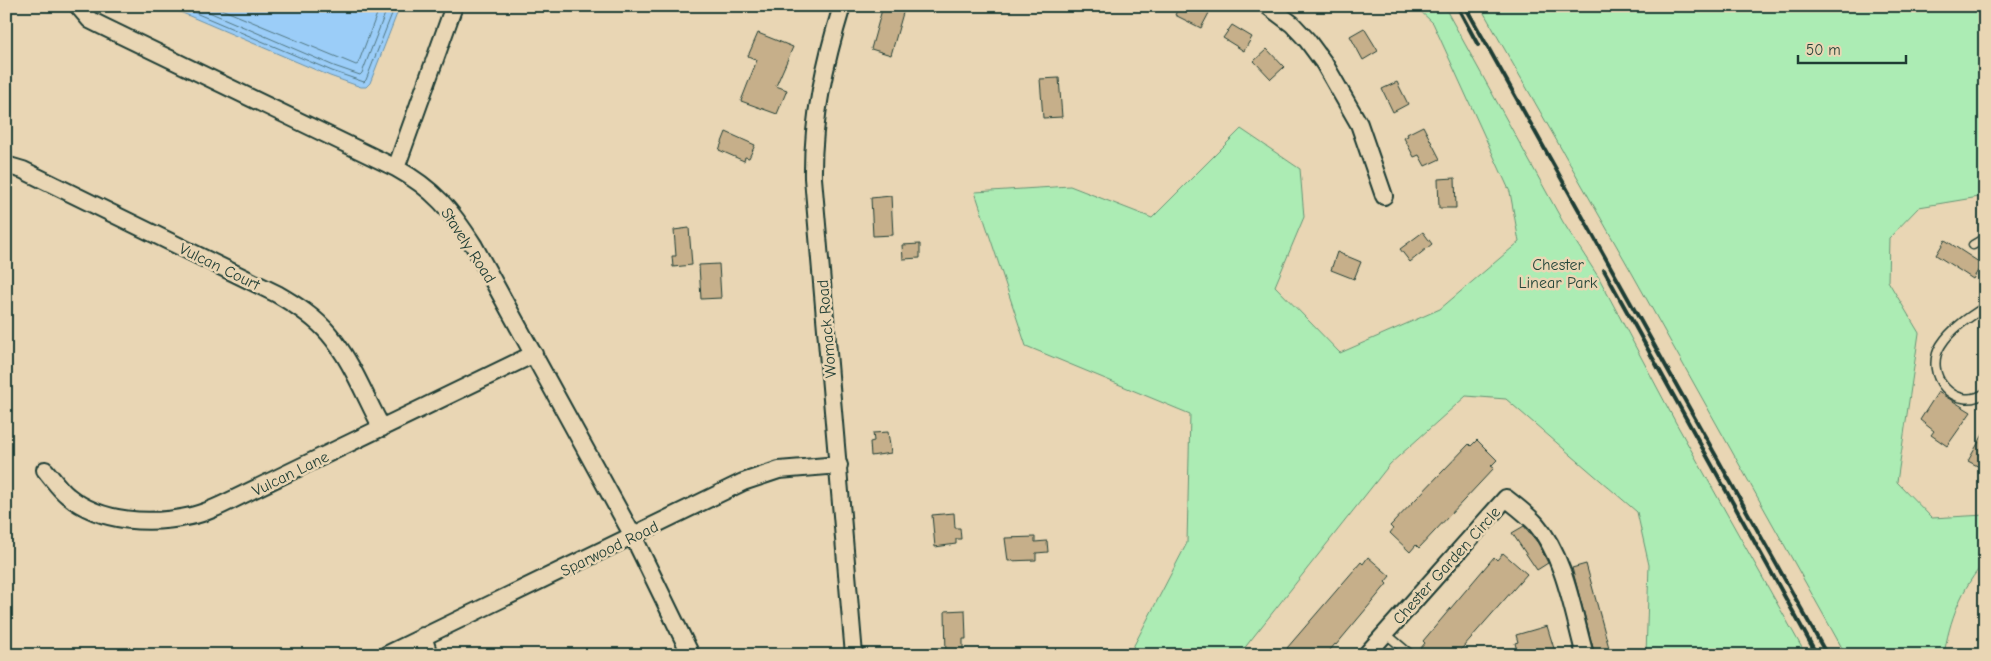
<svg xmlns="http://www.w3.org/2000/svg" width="1991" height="661" font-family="'Comic Neue',sans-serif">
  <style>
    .green { fill: #acecb4; stroke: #669474 }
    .water { fill: #9bcdf8; stroke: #6993aa }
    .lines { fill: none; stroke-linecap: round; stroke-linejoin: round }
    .shore { stroke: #517782; stroke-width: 1 }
    .building { fill: #c6af8a; stroke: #1f3d34 }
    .service-casing { stroke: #1f3d34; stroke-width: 11 }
    .minor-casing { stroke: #1f3d34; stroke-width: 20 }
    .service { stroke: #e9d6b4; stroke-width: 8 }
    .minor { stroke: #e9d6b4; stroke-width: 16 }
    .rail { stroke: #1f3d34; stroke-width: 4 }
    .labels { text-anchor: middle; stroke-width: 5; stroke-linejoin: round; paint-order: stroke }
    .street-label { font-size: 16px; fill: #1f3d34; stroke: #e9d6b4 }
    .park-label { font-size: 16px; fill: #26463a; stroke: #e9d6b4 }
  </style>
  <rect width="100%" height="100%" fill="#e9d6b4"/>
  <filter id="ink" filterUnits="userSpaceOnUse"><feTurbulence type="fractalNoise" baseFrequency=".02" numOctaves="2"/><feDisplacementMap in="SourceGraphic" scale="10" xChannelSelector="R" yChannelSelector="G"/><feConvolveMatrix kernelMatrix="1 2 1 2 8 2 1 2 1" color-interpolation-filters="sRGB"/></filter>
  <g filter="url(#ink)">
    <path class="green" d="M1415,6H1444L1563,222L1599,278L1676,423L1806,655H1646L1649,565L1637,512L1506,399L1466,396L1390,464L1239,655H1129L1187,543L1190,414L1026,346L975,192L1070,186L1152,218L1241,129L1300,169L1304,217L1275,286L1340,353L1440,309L1519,242L1510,192L1433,23Z
      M1480,6H1985V196L1919,207L1889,238L1888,281L1919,333L1897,482L1932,518L1985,515V562C1962,586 1949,622 1944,655H1846L1632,273Z"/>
    <path class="water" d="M166,6H400L370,83L366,87H361L330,76Z"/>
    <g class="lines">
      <path class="shore" d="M179,6L332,71L364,82L366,80L395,6
        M195,6L334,66L360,75L362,73L388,6
        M214,6L356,65L358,64L380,6"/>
    </g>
    <path class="building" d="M883,6H905L891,55L871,49Z
      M1179,6H1196L1209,13L1201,28L1175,15Z
      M1232,25L1252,37L1244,51L1223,38Z
      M1364,28L1378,51L1363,60L1350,36Z
      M758,33L793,47L776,86L787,90L777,114L741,101L757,60L748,56Z
      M1267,49L1284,67L1271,79L1254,61Z
      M1059,78L1062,117L1043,118L1040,79Z
      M1397,82L1408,104L1393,112L1382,89Z
      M1423,126L1440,159L1425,166L1419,155L1414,157L1404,138L1408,136L1407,134Z
      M726,132L755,145L749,158L745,157L744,161L719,150Z
      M1455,178L1456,208H1439L1438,179Z
      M891,196L893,235L873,236L871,198Z
      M689,228L692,265L673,267L672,256H676L674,230Z
      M1423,232L1432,244L1410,262L1400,249Z
      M1945,240L1982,264L1973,279L1936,255Z
      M920,244V258L903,259L902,245Z
      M1337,252L1361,262L1354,279L1331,270Z
      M719,264L721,298L701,299L699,265Z
      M1938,392L1971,412L1947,446L1931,435L1934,431L1920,420Z
      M1985,431V470L1968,461Z
      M888,432L891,453L871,456L870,442L874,441L873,433Z
      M1477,440L1497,460L1491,466L1494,468L1419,548L1416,545L1410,552L1390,533L1393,529L1390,526L1469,444L1471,446Z
      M954,513L955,528H960L961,539H956V544L935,547L932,515Z
      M1524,526L1538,543L1548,563L1537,570L1512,533Z
      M1035,537V542L1047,541L1048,552L1036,553V560L1008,561L1005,538Z
      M1503,553L1527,574L1456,655H1427L1420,649L1425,643L1423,641L1494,557L1497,560Z
      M1368,557L1390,576L1385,582L1387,584L1336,645L1335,644L1326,655H1295L1287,648L1361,562L1363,564Z
      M1586,564L1611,655H1595L1572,568Z
      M965,610L966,639H963V655H946L945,611Z
      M1547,626L1556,655H1518L1515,643L1518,642L1516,635Z"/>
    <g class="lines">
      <g class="service-casing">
        <path id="service" d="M1973,245L1985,238
          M1985,307C1969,317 1951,329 1941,345C1922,375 1956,413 1985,393
          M1385,633L1411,655"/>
      </g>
      <g class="minor-casing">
        <path id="minor" d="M78,6L90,20L102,26L396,168C434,189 451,210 474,246L633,536L691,655
          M842,6C825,62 812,119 813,178L854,655
          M1268,6L1292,24L1307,40L1324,63L1359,124L1384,196
          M6,165L23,170L277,294C296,305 315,317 329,334C352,361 365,397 382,428
          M396,168L454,6
          M45,470C52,478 59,489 68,496C101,523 151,525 191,516C206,513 220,506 234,499L534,354
          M423,636L429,655
          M386,655L743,482L779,470L839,465
          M1366,655L1506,498C1516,506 1527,514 1536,524C1565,557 1573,613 1585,655"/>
      </g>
      <use href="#service" class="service"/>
      <use href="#minor" class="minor"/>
      <path class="rail" d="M1457,6L1478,45
        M1465,6L1827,655
        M1604,270L1817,655"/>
    </g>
  </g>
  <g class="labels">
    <g class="street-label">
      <text transform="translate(469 245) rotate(57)" y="6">Stavely Road</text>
      <text transform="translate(220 266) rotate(26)" y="6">Vulcan Court</text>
      <text transform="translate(826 329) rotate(-95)" y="6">Womack Road</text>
      <text transform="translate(290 473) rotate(-26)" y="6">Vulcan Lane</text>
      <text transform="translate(609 548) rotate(-26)" y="6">Sparwood Road</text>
      <text transform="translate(1446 565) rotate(-48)" y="6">Chester Garden Circle</text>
    </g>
    <g class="park-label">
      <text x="1558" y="270">Chester<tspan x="1558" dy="18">Linear Park</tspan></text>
    </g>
  </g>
  <rect width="1991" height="661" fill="none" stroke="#e9d6b4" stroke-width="25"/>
  <rect x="12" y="12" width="1966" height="636" fill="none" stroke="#1f3d34" stroke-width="2" filter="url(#ink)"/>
  <path d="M1798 55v8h108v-8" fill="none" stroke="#1f3d34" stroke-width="2.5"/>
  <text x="1806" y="55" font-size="15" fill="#1f3d34" stroke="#e9d6b4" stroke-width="4" paint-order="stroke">50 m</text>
</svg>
